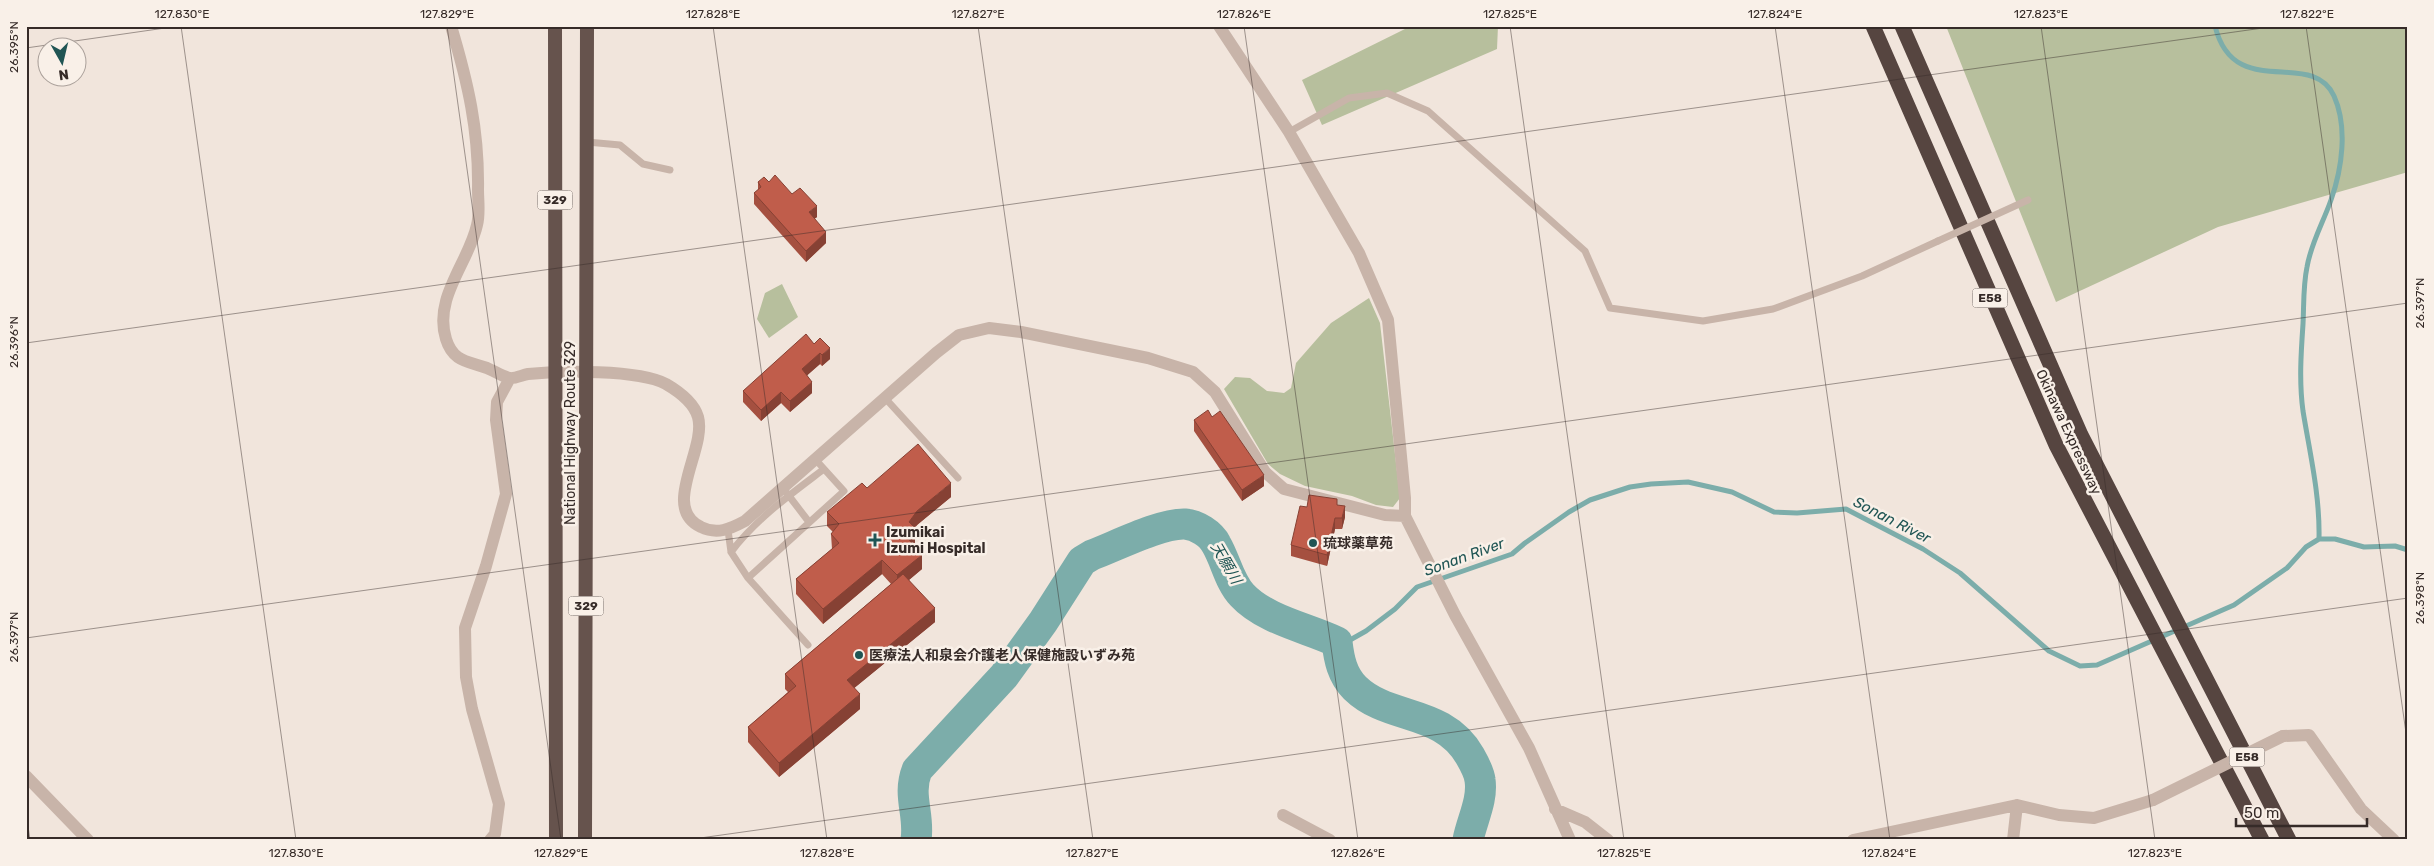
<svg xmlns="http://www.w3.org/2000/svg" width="2434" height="866" font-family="Rubik,'Noto Sans JP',sans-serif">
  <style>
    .green { fill: #b7bf9d }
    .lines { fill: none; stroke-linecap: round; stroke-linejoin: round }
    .stream { stroke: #7cadaa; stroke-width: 5 }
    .river { stroke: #7cadaa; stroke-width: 31 }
    .service { stroke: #c8b4a9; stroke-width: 7 }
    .minor { stroke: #c8b4a9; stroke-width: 12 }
    .tertiary { stroke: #c8b4a9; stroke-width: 12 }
    .trunk { stroke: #66534d; stroke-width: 14 }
    .motorway { stroke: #564540; stroke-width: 15 }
    .service-bridge { stroke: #c8b4a9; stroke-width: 7 }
    .minor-bridge { stroke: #c8b4a9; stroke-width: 12 }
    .wall { fill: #a55040 }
    .shaded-wall { fill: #864134 }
    .building { fill: #c05d4b; stroke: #864134 }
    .ticks { fill: none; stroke: #362b28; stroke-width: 1; stroke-opacity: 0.45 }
    .poi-dot { fill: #205554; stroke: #f9f0e8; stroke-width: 2 }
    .labels { text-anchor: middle; stroke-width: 5; stroke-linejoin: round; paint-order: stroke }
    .shield { fill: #f9f0e8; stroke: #706662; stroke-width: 1 }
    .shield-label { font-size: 12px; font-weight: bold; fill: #362b28 }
    .street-label { font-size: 14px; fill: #362b28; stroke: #f9f0e8 }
    .poi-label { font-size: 14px; font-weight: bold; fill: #362b28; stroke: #f9f0e8; text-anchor: start }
    .water-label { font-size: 15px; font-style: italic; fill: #205554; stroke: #f9f0e8 }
    .neatline { fill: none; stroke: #362b28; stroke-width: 2 }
    .ticks-label { font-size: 12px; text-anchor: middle; fill: #362b28 }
  </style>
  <rect width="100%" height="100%" fill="#f1e5dc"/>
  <path class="green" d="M1411,26H1498L1497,49L1322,125L1302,80Z
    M1946,26H2408V172L2218,227L2056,302Z
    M782,284L798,317L769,338L757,319L765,293Z
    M1369,298L1380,323L1400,498L1393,507L1376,505L1352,496L1305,486L1280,474L1268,464L1224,389L1235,377L1250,378L1267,391L1284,393L1291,388L1296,363L1331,323Z"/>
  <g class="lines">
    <path class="stream" d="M2215,26C2234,103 2312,47 2334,96C2348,127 2342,169 2331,200C2323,223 2311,243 2307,267C2303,286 2304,305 2303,324C2301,353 2299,382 2303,411C2310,454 2320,495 2319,539
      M1337,642L1350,640L1366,631L1395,609L1417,587L1512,554L1525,543L1569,512L1590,500L1630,487L1651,484L1688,482L1732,492L1774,512L1797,513L1846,509L1923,549L1960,573L2049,651L2080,666L2097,665L2234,605L2287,568L2306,547L2319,539H2335L2364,547L2395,546L2408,550"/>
    <path class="river" d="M916,840C920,814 907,796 917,770L1004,676L1043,622L1082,561L1092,555C1116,546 1161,523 1185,524C1197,525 1211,534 1216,544C1226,561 1229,581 1242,595C1265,620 1308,628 1337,642C1339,659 1342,675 1355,688C1389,721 1442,708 1470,756C1474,763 1479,772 1480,780C1483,800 1472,820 1468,840"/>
    <path class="service" d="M1289,132L1349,98L1387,93L1428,111L1585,251L1610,308L1703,321L1773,309L1862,276L1938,241
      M587,142L620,145L643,164L670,170
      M885,398L958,478
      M786,492L809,522
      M728,530L731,552L748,578L808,645
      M731,552C757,518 791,494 824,469
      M748,578L844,491L815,459"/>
    <path class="minor" d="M451,26C468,83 479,130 478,190C478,201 480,214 477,225C469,262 433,298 446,339C453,362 468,361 487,368C494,371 502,376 509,378C515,379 522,375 528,374C560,371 638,369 666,384C678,391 694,403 698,417C707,449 660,508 701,527C717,535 730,529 745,521L936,353L959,335L989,328L1021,332L1148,358L1193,372L1215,392L1265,472L1284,489L1385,515L1405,516
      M1219,26L1289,132L1359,253L1388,320L1405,498V516L1455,615L1529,748L1570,840
      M2283,736L2309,735L2361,809L2394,840
      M26,776L88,840
      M1555,809L1585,822L1608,840
      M490,840L495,834L499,804L472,709L466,677L465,628L486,566L506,494L496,420L497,402L510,378
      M1853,840L2017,805L2059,815L2094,818L2153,800
      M2013,840L2017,805"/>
    <path class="tertiary" d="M1283,815L1330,840"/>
    <path class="trunk" d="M555,26L556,840
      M585,840L587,26"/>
    <path class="motorway" d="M1873,26L2056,445L2262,840
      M1902,26L2081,435L2289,840"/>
    <path class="service-bridge" d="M1938,241L2028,200"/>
    <path class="minor-bridge" d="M2153,800L2283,736"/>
  </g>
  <path class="wall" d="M758,182H769L792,194L817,217L814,219L826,243L806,262L754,204V193L758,190Z
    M814,344L830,359L822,366L820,364L807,375L812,393L790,412L781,403L761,421L743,402V391Z
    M1212,417L1264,486L1242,501L1194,431V420Z
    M867,488L951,497L917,525L915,528V543L913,544L922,569L909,580L935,622L854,688L860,709L779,777L748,742V727L788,692L785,689V674L891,584L882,574L823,624L796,594V579L832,549L831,534L833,532L827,526V512Z
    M1337,505L1345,517L1342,529H1335L1327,566L1291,556V545L1307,507Z"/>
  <path class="shaded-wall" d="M817,206V217L809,223V212Z
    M826,232V243L806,262V251Z
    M830,348V359L822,366V355Z
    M820,353V364L802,380V369Z
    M812,382V393L790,412V401Z
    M781,392V403L761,421V410Z
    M1264,475V486L1242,501V490Z
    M951,483V497L917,525L914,529L915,528V543L906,550V536L909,522L917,511Z
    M1345,506V517L1342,529V518Z
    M1335,518V529L1327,566V555Z
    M922,555V569L897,590V575Z
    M882,560V574L823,624V609Z
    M935,608V622L847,694V680Z
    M860,694V709L779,777V763Z"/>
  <path class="building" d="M775,175L792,194L800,188L817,206L809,212L826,232L806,251L754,193L761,187L758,182L764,177L769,182Z
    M806,334L814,344L820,338L830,348L822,355L820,353L802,369L812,382L790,401L781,392L761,410L743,391Z
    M1208,410L1212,417L1220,411L1264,475L1242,490L1194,420Z
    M918,444L951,483L917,511L909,522L915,528L906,536L922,555L897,575L882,560L823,609L796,579L839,543L831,534L839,524L827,512L862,483L867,488Z
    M1309,495L1337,499V505L1345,506L1342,518H1335L1327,555L1291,545L1300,506L1307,507Z
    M903,574L935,608L847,680L860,694L779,763L748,727L796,686L785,674Z"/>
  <path class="ticks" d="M181,26L296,840M447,26L561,840M713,26L827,840M978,26L1093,840M1244,26L1358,840M1510,26L1624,840M1775,26L1890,840M2041,26L2155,840M2306,26L2408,747M26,48L179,26M26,343L2277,26M26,638L2408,303M26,812L30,840M686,840L2408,598"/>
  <g class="poi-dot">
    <path d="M872.5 532.5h5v5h5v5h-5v5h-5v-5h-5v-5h5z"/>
    <circle cx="1313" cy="543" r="5"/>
    <circle cx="859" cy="655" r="5"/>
  </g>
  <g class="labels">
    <g class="shield">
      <rect x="537.5" y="190.5" width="35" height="19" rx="4"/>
      <rect x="1972.5" y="288.5" width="35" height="19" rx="4"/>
      <rect x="568.5" y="596.5" width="35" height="19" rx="4"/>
      <rect x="2229.5" y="747.5" width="35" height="19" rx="4"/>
    </g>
    <g class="shield-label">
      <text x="555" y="204">329</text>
      <text x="1990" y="302">E58</text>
      <text x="586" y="610">329</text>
      <text x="2247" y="761">E58</text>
    </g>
    <g class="street-label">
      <text transform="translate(2069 432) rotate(65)" y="5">Okinawa Expressway</text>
      <text transform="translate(570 433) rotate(-90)" y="5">National Highway Route 329</text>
    </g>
    <g class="poi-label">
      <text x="886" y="537">Izumikai<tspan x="886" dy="16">Izumi Hospital</tspan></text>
      <text x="1323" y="548">琉球薬草苑</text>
      <text x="869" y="660">医療法人和泉会介護老人保健施設いずみ苑</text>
    </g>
    <g class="water-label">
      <text transform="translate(1892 520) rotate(27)" y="5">Sonan River</text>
      <text transform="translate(1464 557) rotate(-20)" y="5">Sonan River</text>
      <text transform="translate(1226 563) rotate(60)" y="5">天願川</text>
    </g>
  </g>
  <rect width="2434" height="866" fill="none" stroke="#f9f0e8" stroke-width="55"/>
  <g transform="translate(62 62) rotate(172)"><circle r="24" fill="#f9f0e8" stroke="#aba19b"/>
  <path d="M0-4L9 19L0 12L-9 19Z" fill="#205554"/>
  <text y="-8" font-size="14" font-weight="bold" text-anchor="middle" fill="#362b28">N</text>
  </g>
  <path d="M2236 818v8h131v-8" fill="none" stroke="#362b28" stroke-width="2.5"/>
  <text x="2244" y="818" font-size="15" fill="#362b28" stroke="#f9f0e8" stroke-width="4" paint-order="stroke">50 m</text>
  <rect x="28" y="28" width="2378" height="810" class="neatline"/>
  <g class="ticks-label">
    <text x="182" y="18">127.830°E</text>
    <text x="447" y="18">127.829°E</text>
    <text x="713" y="18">127.828°E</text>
    <text x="978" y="18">127.827°E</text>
    <text x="1244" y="18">127.826°E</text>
    <text x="1510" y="18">127.825°E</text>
    <text x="1775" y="18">127.824°E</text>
    <text x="2041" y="18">127.823°E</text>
    <text x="2307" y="18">127.822°E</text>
    <text transform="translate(14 47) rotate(-90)" y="4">26.395°N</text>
    <text transform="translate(2420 303) rotate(-90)" y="4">26.397°N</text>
    <text transform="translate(14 342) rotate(-90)" y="4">26.396°N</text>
    <text transform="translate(2420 598) rotate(-90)" y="4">26.398°N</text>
    <text transform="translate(14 637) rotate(-90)" y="4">26.397°N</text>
    <text x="296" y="857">127.830°E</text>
    <text x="561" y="857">127.829°E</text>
    <text x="827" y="857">127.828°E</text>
    <text x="1092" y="857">127.827°E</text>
    <text x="1358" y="857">127.826°E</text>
    <text x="1624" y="857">127.825°E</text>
    <text x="1889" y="857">127.824°E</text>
    <text x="2155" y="857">127.823°E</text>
  </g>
</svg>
